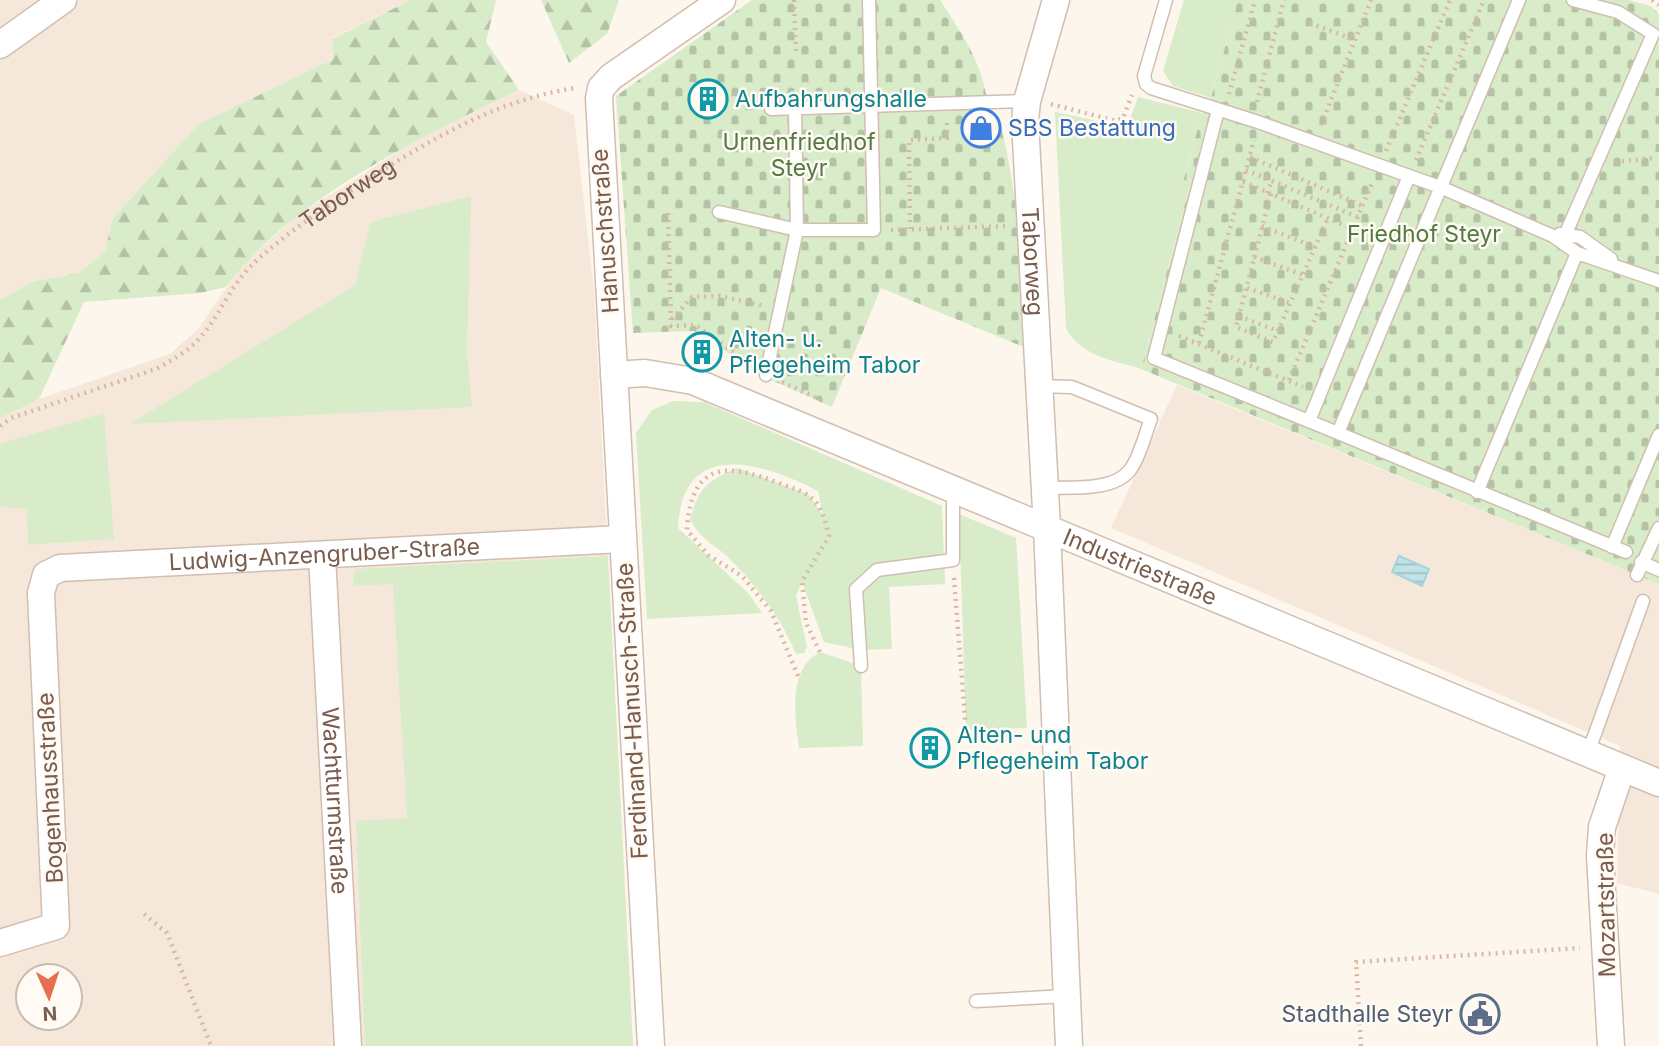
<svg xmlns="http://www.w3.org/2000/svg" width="1659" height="1046" font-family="Inter,sans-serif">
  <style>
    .residential { fill: #f5e8da; fill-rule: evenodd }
    .green { fill: #d8ecc9 }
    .forest { fill: url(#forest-firs) }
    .cemetery { fill: url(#cemetery-stones) }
    .water { fill: url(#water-rules); stroke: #a5d3da; stroke-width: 2 }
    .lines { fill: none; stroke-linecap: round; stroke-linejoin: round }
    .lane-casing { stroke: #d1beb0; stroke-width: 15 }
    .street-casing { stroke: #d1beb0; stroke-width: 29 }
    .path { stroke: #d9b8a5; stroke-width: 4.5; stroke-dasharray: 2 5; stroke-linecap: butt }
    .lane { stroke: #fff; stroke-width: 12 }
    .street { stroke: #fff; stroke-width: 26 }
    .labels { text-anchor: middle; stroke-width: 5; stroke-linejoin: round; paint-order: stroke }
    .culture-label { font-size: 23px; fill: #0d838f; stroke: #fffaf3; text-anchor: start }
    .shop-label { font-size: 23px; fill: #366cbe; stroke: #fffaf3; text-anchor: start }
    .park-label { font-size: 23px; fill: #537a41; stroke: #fffaf3 }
    .street-label { font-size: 23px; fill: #7a5c4d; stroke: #fffaf3 }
    .service-label { font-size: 23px; fill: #4e5e75; stroke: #fffaf3; text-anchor: end }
  </style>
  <defs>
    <pattern id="forest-firs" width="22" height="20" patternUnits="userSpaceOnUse" patternTransform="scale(1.75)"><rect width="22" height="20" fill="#d8ecc9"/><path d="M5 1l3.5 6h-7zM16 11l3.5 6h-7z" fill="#b4c2a5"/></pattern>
    <pattern id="cemetery-stones" width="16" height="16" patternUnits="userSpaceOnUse" patternTransform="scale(1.75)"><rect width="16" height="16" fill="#d8ecc9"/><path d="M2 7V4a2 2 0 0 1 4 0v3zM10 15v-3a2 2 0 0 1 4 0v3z" fill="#b4c2a5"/></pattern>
    <pattern id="water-rules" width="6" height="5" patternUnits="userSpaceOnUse" patternTransform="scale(1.75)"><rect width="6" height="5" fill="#bfe3e8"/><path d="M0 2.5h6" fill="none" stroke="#a0bbbe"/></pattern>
  </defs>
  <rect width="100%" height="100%" fill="#fdf6ec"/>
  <path class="residential" d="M0,0H411L332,38L335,59L199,124L113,218L105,251L79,273L35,281L0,300Z
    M519,90L574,115L594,290L633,1046H0V418L39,399L170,354L198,329L242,265L298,215L429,132ZM28,976H70V1018H28Z
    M1177,385L1659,584V894L1617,883L1620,746L1111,528Z"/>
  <path class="green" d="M1184,0H1238L1211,98L1173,86L1163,71Z
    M1138,97L1202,113L1183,181L1190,184L1141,369C1113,360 1080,356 1066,328L1055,112L1127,127Z
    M471,196L467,354L472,407L130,424L355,285L371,222Z
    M673,401L704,402L942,506L945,584L889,587L892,649L861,650L824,642L802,582L796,596L807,647L804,653L796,654C781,618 759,589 732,561C714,543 704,543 690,520C699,487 707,481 737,468L808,494L823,515L818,491C762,462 682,437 678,528L749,594L762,613L647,619L636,433L652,410Z
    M104,413L114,539L28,545L27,509L0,507V444Z
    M959,514L1016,538L1027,728L966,730Z
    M608,556L633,1046H365L356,821L407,818L393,584L353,586L355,569Z
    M820,652L861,666L863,746L799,748C795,716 787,670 820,652Z"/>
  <path class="forest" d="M411,0H496L486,42L519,90C425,134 287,202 226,287L200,293L84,302L39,399L0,418V300L35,281L79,273L105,251L113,218L199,124L334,59L332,39Z
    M541,0H619L607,34L569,63Z"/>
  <path class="cemetery" d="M752,0H940C966,41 985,65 989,116H998C1019,192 1022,270 1026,348L881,288L832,407L767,378L694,331L633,333L616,96Z
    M1238,0H1629L1651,6L1659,14V584L1141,369L1190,185L1183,182L1202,113H1207Z"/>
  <path class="water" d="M1399,556L1429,569L1422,586L1392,572Z"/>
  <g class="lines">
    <g class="lane-casing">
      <path id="lane" d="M1166,0L1144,76L1146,84L1151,88L1258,122L1440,187L1553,236L1577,253L1659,281
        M1519,0L1338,433L1626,552
        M771,109L1027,101
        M1218,110L1154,358L1338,433
        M719,212L797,230H874L869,0
        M1566,233L1653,34L1618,12L1573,0
        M1560,234L1580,237L1611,259
        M766,375L797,230L795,108
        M1039,386L1072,387L1151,419C1145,434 1140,457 1130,470C1113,492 1069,487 1045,488
        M1309,421L1409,176
        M1477,492L1577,253
        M1612,547L1659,435
        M1641,562L1659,570
        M1637,575L1659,528
        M861,666L856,589L877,570L953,560V488
        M1588,753L1643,601
        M976,1001L1066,996"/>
    </g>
    <g class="street-casing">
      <g id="street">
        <path id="s2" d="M1056,0L1027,101L1025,121L1047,528L1069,1046"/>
        <path d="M0,45L63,0"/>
        <path id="s3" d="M614,375L645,373L693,381L1659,783"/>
        <path id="s4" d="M322,556L348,1046"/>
        <path id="s5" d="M0,943L56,926L41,593L46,575L60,568L622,539"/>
        <path d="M651,1046L599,98L601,88L611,77L722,0"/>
        <path d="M1611,1046L1600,856L1602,827L1622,768"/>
      </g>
    </g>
    <g class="path">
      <path d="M794,0L796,56"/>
      <path d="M1652,0L1659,5"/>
      <path d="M1310,23L1355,40"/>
      <path d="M1229,94L1255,0"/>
      <path d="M1257,102L1284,0"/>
      <path d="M1051,104L1116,121L1123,118L1132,95"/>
      <path d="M1321,125L1371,0"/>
      <path d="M1386,151L1450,0"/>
      <path d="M1250,157L1363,206"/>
      <path d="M1416,160L1484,0"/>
      <path d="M1615,162L1655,158"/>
      <path d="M1246,170L1358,217"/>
      <path d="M1243,182L1353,229"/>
      <path d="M1267,193L1272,180"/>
      <path d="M1271,194L1236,327L1273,342L1328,218"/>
      <path d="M668,213L671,326L695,325L751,364"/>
      <path d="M1262,226L1315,247"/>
      <path d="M910,229L909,140L947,138V119"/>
      <path d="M891,230L1009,226"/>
      <path d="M1254,257L1303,275"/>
      <path d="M1247,288L1290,303"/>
      <path d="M1239,316L1278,331"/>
      <path d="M672,319L692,297L720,296L765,306"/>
      <path d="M1179,336L1303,387"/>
      <path d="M1199,343L1254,140"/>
      <path d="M1289,380L1373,181"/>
      <path d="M782,382L823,401"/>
      <path id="s1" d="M0,426L11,418L156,369C170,361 184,354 196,342C218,320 229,287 252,265C283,235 319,212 355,188C423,144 493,100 576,88"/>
      <path d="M954,578L966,730"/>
      <path d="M798,676L771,611L742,576L708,555L687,530C691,461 727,462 781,484C795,489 809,492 818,505C824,514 826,525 829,536L802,581L806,623L820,652"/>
      <path d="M144,914L167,933L211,1046"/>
      <path d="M1361,1046L1356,962L1580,948"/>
    </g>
    <use href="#lane" class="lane"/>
    <use href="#street" class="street"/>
  </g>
  <defs>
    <g id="building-ring" transform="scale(2.0125)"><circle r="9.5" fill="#fffaf3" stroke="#0f9aa8" stroke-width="1.5"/><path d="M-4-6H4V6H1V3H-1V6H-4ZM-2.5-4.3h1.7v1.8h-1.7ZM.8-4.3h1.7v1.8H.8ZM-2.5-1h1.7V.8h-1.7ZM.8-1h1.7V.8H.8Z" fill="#0f9aa8"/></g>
    <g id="shop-ring" transform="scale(2.0125)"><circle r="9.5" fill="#fffaf3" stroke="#3f7fe0" stroke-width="1.5"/><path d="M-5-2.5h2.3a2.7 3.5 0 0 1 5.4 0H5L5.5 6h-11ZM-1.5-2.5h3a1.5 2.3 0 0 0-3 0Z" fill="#3f7fe0"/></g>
    <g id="civic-ring" transform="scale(2.0125)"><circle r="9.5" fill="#fffaf3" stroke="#5c6f8a" stroke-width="1.5"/><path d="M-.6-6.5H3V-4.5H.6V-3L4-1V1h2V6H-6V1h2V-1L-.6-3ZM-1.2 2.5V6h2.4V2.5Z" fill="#5c6f8a"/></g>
  </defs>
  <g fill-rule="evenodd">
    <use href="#building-ring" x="708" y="99"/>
    <use href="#shop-ring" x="981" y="128"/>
    <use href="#building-ring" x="702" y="352"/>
    <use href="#building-ring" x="930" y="748"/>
    <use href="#civic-ring" x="1480" y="1014"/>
  </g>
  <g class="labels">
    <g class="culture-label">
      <text x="735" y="107">Aufbahrungshalle</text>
      <text x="729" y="347">Alten- u.<tspan x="729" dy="26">Pflegeheim Tabor</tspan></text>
      <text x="957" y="743">Alten- und<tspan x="957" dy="26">Pflegeheim Tabor</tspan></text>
    </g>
    <g class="shop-label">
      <text x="1008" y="136">SBS Bestattung</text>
    </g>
    <g class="park-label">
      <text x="799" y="150">Urnenfriedhof<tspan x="799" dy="26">Steyr</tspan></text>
      <text x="1424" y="242">Friedhof Steyr</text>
    </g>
    <g class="street-label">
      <text dy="8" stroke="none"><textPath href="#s1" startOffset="430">Taborweg</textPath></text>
      <text transform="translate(605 231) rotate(-94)" y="8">Hanuschstraße</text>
      <text dy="8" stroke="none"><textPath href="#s2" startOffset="266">Taborweg</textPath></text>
      <text dy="8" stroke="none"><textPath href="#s5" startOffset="691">Ludwig-Anzengruber-Straße</textPath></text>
      <text dy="8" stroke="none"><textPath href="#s3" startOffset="564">Industriestraße</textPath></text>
      <text transform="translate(632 711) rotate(-93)" y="8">Ferdinand-Hanusch-Straße</text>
      <text transform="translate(50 788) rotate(-93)" y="8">Bogenhausstraße</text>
      <text dy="8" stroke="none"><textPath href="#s4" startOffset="245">Wachtturmstraße</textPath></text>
      <text transform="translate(1606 905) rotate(-91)" y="8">Mozartstraße</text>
    </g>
    <g class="service-label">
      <text x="1453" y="1022">Stadthalle Steyr</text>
    </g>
  </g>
  <g transform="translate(49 997) rotate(177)"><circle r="33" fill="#fffaf3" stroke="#cabbb1" stroke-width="2"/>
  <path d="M0-5L12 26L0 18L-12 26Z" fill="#e76f51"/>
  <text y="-10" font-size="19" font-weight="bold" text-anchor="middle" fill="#7a5c4d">N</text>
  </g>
</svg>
